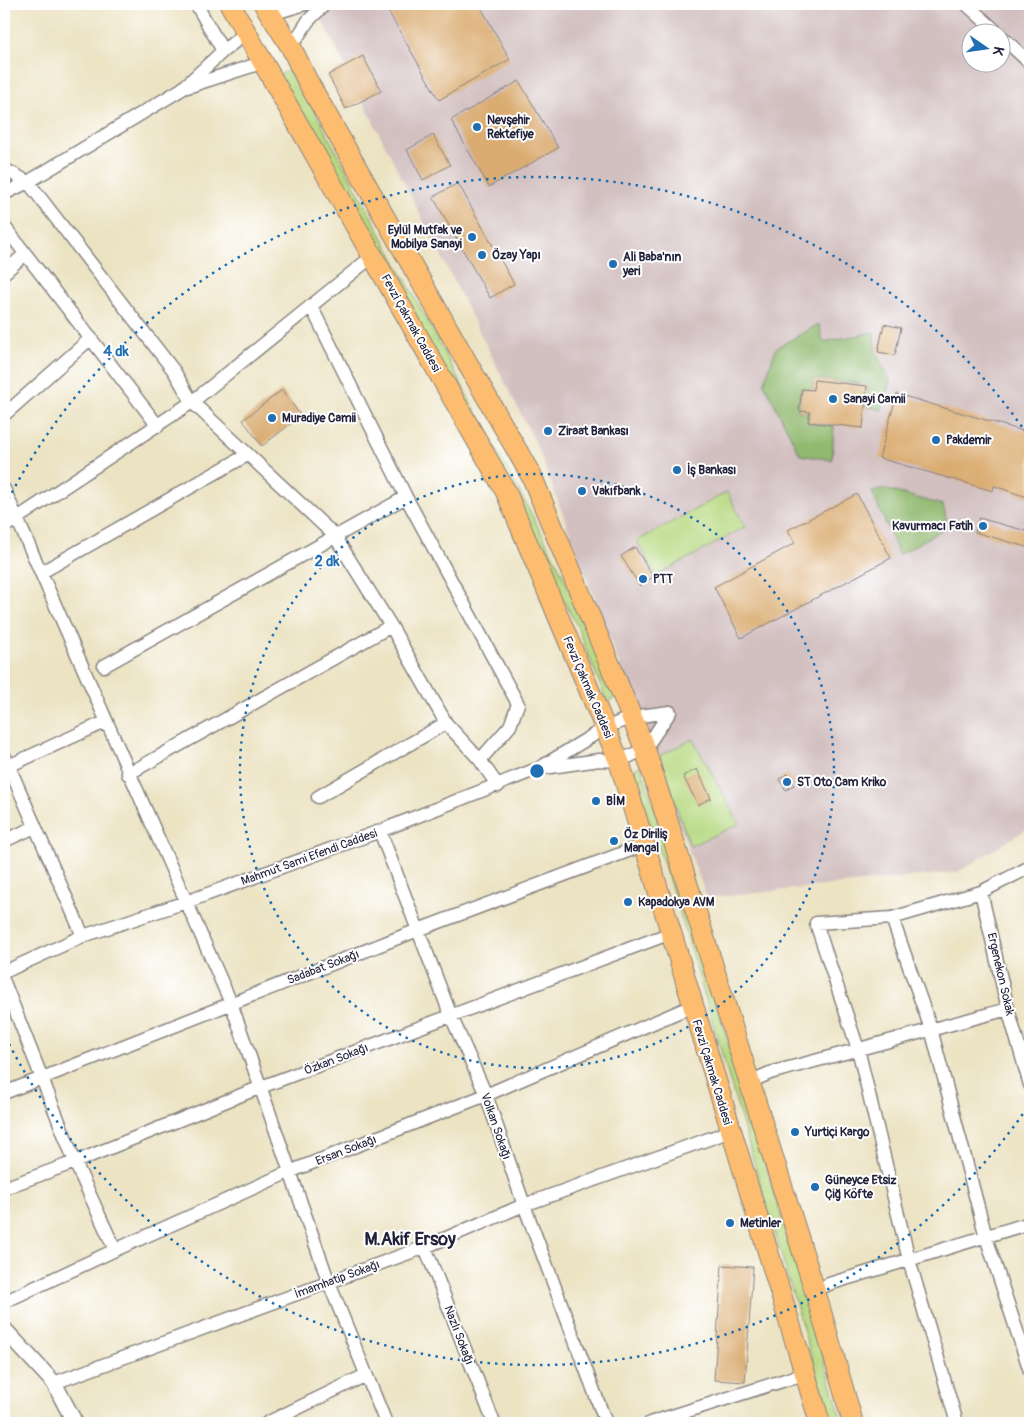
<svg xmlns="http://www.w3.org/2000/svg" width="1034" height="1427" font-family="Pangolin,sans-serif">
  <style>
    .industrial { fill: #d2bfc0; fill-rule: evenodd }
    .green { fill: #b7d981; stroke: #6c7e5e }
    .forest { fill: #91b96f; stroke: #5a6e55 }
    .building { fill: #daac71 }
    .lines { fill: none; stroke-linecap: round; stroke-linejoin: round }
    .minor-casing { stroke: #87827f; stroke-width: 15 }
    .tertiary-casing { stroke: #87827f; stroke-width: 18 }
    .primary-casing { stroke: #87827f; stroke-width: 22 }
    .minor { stroke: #fff; stroke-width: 12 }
    .tertiary { stroke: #fff; stroke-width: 15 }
    .primary { stroke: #fcbd6f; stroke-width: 20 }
    .ring { fill: none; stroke: #1f6fb2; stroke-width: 2.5; stroke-dasharray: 2.5 5 }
    .poi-dot { fill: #1f6fb2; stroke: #fff; stroke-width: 2 }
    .labels { text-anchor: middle; stroke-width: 4; stroke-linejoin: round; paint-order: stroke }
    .poi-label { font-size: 12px; font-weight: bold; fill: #22223b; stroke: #fff; text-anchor: start }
    .street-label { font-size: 12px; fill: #22223b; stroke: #fff }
    .district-label { font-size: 18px; font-weight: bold; fill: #22223b; stroke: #fff }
    .centre { fill: #1f6fb2; stroke: #fff; stroke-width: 2.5 }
    .ring-label { font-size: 15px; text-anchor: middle; font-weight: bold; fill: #1f6fb2; stroke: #fff; stroke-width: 4; stroke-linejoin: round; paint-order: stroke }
  </style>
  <rect width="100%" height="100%" fill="#fff"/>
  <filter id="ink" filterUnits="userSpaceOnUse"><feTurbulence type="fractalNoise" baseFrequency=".02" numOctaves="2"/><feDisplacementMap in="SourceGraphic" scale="10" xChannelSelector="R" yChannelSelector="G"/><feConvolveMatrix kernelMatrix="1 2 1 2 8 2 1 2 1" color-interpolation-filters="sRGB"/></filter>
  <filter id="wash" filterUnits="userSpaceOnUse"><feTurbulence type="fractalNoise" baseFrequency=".0096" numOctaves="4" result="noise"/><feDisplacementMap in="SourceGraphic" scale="20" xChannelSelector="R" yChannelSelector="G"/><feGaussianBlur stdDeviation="1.12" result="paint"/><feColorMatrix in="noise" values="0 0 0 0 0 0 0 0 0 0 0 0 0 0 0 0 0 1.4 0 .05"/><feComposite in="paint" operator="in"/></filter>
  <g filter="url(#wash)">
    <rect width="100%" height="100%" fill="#ece3c3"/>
    <path class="industrial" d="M314,4H1030V827L958,872L707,898L538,448ZM972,32H1002V62H972Z"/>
    <path class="green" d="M292,69L535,521L561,571L617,697L607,702L578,628L524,522L277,76Z
      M727,492L745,527L656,576L637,541Z
      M693,739L739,824L690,846L659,756Z
      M641,766L749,1109L843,1423H831L685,929L634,773L635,768Z"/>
    <path class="forest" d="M819,324L823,342L874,332L875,351L890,380L882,410L867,407L868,384L814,379L812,389H801L798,411L809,413L808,423L834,426L832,460L800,455L764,383L776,348Z
      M884,489L943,505L948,526L899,555L872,492Z"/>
    <g id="blocks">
      <path class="building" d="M384,4H479L510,59L439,100Z
        M363,56L381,91L346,109L328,75Z
        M519,81L558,148L489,187L451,120Z
        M433,135L450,165L423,180L407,150Z
        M458,183L514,284L490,298L433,197Z
        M884,324L901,328L895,355L878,352Z
        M814,380L867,386L863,428L808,422L810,412L799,411L802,389L813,390Z
        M282,390L301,416L262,446L243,420Z
        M897,394L1030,433V498L994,486L993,491L879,458Z
        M857,494L891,558L741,638L714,587L795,543L788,530Z
        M979,518L1030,532V548L975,532Z
        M635,547L653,577L640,586L621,556Z
        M697,769L711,798L698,805L683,776Z
        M788,774L794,785L786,790L779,779Z
        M722,1265L753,1267L745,1382L714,1380Z"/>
    </g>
  </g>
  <g filter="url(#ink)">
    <use href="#blocks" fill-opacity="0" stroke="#87827f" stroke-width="1"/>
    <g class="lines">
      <g class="minor-casing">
        <path id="minor" d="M196,4L223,51
          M966,4L997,32
          M271,14L305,4
          M1002,37L1030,63
          M291,47L308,21L325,4
          M187,87L264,62
          M4,169L28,182L174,371L192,402L334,535L391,626L446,723L480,760L498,786
          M4,194L28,182L182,89L223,51L247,32
          M4,226L158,426
          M4,273L25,254
          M311,306L406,497L518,704L510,726L480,760
          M4,415L91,338
          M4,489L231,1003L329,1283L386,1423
          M4,527L192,402L374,255
          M42,572L247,455
          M104,666L406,497
          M4,755L83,936
          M541,767L605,728L632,717L670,712
          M4,768L105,722
          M128,774L391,626
          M318,797L446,723
          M380,831L451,1016L486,1095L524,1205L606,1423
          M4,841L35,827
          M981,892L1008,1009L1030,1085
          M892,918L931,1029L986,1237L1030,1371
          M4,972L83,936L186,902L380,831L537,769L599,760L619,761L645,749L670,712
          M4,982L75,1162L115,1250
          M749,1082L770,1073L1008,1009
          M4,1093L418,930L644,845
          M4,1188L75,1162L261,1087L671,933
          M425,1247L494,1423
          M815,1291L829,1284L1030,1223
          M4,1302L115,1250L289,1172L486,1095L692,1006
          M54,1383L425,1247L524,1205L731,1131
          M267,1423L366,1375
          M650,1423L804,1374
          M957,1423L909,1260L858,1049L816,923L892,918L981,892L1030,867"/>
      </g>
      <g class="tertiary-casing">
        <path id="tertiary" d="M4,1329L54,1383L75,1423"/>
      </g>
      <g class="primary-casing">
        <path id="primary" d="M230,4L506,492L619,761L820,1423
          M264,4L291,47L308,82L532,477L645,749L815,1291L853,1423"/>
      </g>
      <use href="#minor" class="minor"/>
      <use href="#tertiary" class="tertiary"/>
      <use href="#primary" class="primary"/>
    </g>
  </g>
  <g class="ring">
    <circle cx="537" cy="771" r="297"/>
    <path d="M1027 1108A595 595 0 0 1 5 1036M5 506A595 595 0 0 1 1027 434"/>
  </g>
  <g class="poi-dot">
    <circle cx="477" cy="127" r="5"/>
    <circle cx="472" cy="237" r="5"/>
    <circle cx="482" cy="255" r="5"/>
    <circle cx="613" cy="264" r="5"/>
    <circle cx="833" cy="399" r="5"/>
    <circle cx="272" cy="418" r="5"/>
    <circle cx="548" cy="431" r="5"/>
    <circle cx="936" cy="440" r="5"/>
    <circle cx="677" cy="470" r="5"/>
    <circle cx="582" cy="491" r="5"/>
    <circle cx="983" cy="526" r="5"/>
    <circle cx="643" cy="579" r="5"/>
    <circle cx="787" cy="782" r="5"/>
    <circle cx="596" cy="801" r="5"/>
    <circle cx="614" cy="841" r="5"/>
    <circle cx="628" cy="902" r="5"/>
    <circle cx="795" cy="1132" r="5"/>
    <circle cx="815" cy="1187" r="5"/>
    <circle cx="730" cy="1223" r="5"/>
  </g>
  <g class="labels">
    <g class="poi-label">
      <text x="487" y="124">Nevşehir<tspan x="487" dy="14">Rektefiye</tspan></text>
      <text x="462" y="234" text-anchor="end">Eylül Mutfak ve<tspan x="462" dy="14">Mobilya Sanayi</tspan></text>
      <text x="492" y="259">Özay Yapı</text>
      <text x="623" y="261">Ali Baba'nın<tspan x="623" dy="14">yeri</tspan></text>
      <text x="843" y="403">Sanayi Camii</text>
      <text x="282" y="422">Muradiye Camii</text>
      <text x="558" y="435">Ziraat Bankası</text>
      <text x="946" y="444">Pakdemir</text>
      <text x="687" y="474">İş Bankası</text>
      <text x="592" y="495">Vakıfbank</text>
      <text x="973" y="530" text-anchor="end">Kavurmacı Fatih</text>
      <text x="653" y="583">PTT</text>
      <text x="797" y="786">ST Oto Cam Kriko</text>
      <text x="606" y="805">BİM</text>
      <text x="624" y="838">Öz Diriliş<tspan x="624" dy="14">Mangal</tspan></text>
      <text x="638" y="906">Kapadokya AVM</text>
      <text x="805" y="1136">Yurtiçi Kargo</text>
      <text x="825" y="1184">Güneyce Etsiz<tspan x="825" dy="14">Çiğ Köfte</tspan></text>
      <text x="740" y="1227">Metinler</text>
    </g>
    <g class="street-label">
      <text transform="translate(411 323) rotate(61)" y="4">Fevzi Çakmak Caddesi</text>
      <text transform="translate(588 687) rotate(67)" y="4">Fevzi Çakmak Caddesi</text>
      <text transform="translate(309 857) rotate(-20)" y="4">Mahmut Sami Efendi Caddesi</text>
      <text transform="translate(323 967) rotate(-21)" y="4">Sadabat Sokağı</text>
      <text transform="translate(1001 974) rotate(77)" y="4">Ergenekon Sokak</text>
      <text transform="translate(336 1059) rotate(-21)" y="4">Özkan Sokağı</text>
      <text transform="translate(712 1072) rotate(73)" y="4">Fevzi Çakmak Caddesi</text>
      <text transform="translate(496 1126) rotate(71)" y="4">Volkan Sokağı</text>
      <text transform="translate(346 1150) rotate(-21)" y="4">Ersan Sokağı</text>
      <text transform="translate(337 1279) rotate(-20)" y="4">İmamhatip Sokağı</text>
      <text transform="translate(459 1335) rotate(69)" y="4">Nazlı Sokağı</text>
    </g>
    <g class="district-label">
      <text x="410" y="1245">M.Akif Ersoy</text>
    </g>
  </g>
  <circle cx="537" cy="771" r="8" class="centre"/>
  <g class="ring-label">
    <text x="116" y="356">4 dk</text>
    <text x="327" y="566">2 dk</text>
  </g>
  <rect width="1034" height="1427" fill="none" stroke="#fff" stroke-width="20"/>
  <g transform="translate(986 48) rotate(103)"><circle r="24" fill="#ffffff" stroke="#a7a7b1"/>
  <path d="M0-4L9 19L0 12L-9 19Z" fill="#1f6fb2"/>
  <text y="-8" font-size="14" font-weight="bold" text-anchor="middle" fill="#22223b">K</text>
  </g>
</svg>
